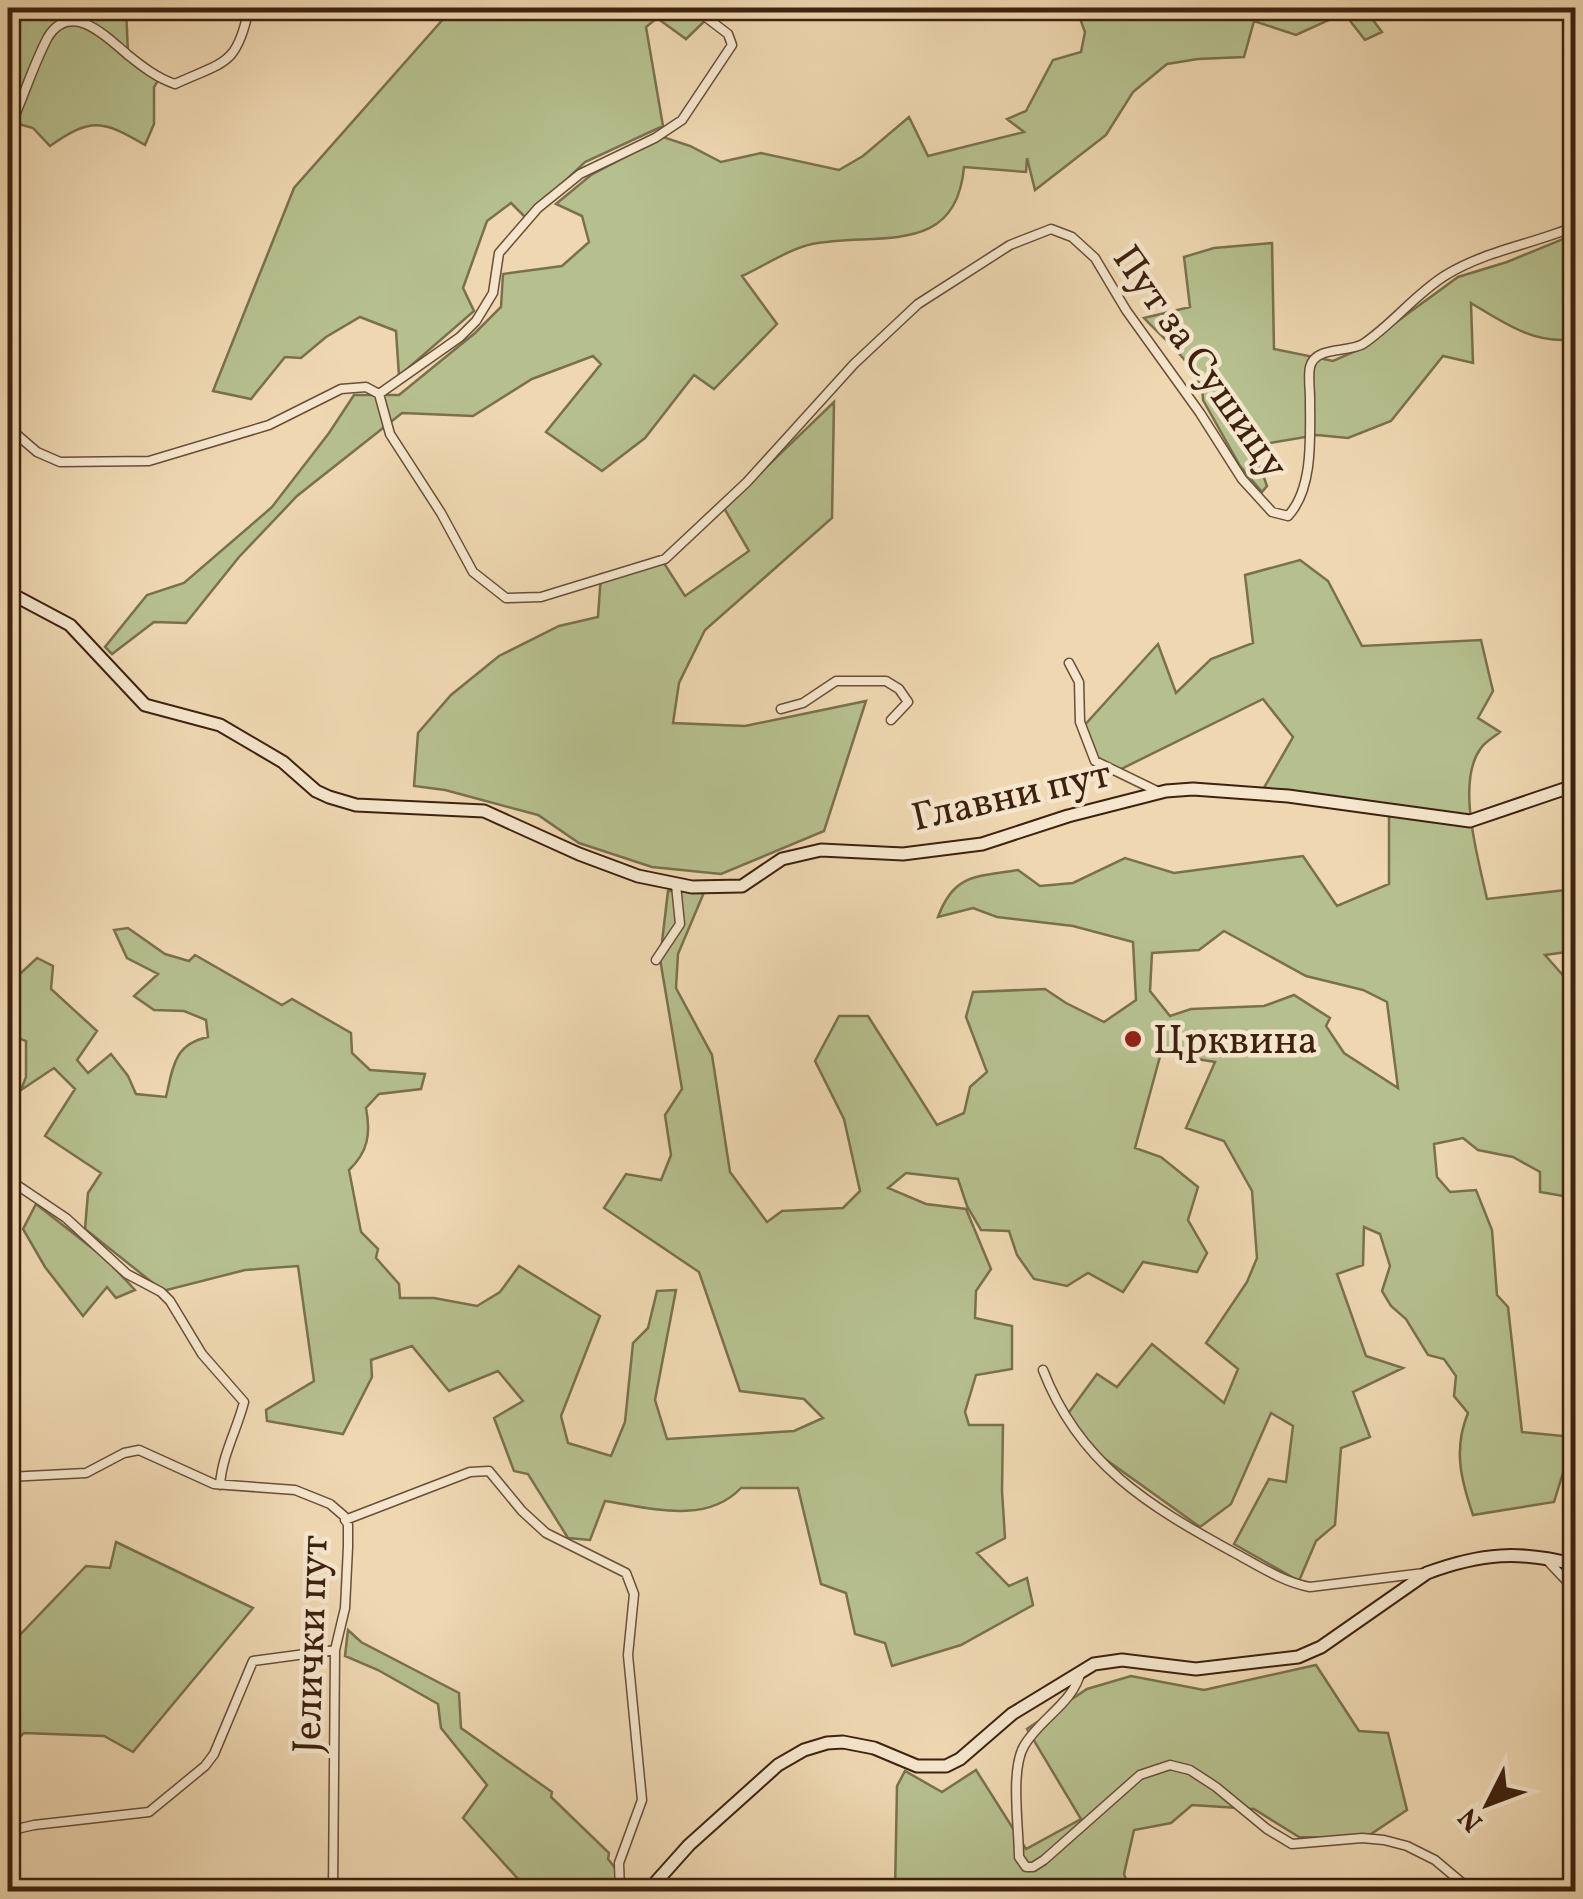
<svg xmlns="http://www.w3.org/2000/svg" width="1583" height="1899" font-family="Vollkorn,serif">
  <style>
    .green { fill: #b6bf8e; stroke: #7a704e; stroke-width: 2.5; fill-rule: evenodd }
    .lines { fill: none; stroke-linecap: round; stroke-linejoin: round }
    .street-casing { stroke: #6a4e38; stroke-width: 11 }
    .secondary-casing { stroke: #3e210f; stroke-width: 15 }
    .street { stroke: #f4e5cc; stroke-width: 8 }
    .secondary { stroke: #f4e5cc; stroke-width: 11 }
    .poi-dot { fill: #8f2418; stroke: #f4e5cc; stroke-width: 4 }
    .labels { text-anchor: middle; stroke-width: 9; stroke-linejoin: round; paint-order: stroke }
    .street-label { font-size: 40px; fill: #3e210f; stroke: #f4e5cc }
    .poi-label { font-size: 40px; fill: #3e210f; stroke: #f4e5cc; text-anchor: start }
  </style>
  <rect width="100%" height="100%" fill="#eed7b1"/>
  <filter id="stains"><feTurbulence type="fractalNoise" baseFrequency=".002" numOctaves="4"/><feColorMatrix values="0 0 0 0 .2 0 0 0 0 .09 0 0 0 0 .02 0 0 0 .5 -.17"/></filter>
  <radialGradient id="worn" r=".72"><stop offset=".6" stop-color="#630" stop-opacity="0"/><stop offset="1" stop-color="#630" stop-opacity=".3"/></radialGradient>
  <path class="green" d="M8,8H126L128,54L159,79L154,87V124L145,145C103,120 91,117 50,146L33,128L12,122L8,131Z
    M453,8H707L713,13L686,39L657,18L646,27L663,126L585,162L526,218L511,203L487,221L463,288L474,311L399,376L396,331L360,317L326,337L301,358L285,357L251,399L213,391L294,188Z
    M1076,8H1364L1382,32L1365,40L1344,13L1296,35L1254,21L1244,57L1198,59L1167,64L1133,92L1106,135L1035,190L1027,158L1026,172L964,167C956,259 875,231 812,244C789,249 764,266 742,276L777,324L714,389L694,375L645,438L602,471L546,432L601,364L593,356L532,379L473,416L402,413L297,496L239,557L186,623L154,622L112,654L105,647L147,595L184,583L272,507L329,433L354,395H399L475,333L501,307L503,274L562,266L589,242L582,216L556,204L591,175L663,137L690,146L721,162L761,153L839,170L863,156L909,117L928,156L1024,132L1007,119L1026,111L1053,60L1081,52L1085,32Z
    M1575,234V339C1535,345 1504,323 1471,303L1473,363L1443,356L1391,421L1348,438L1317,435L1259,445L1256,455L1267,486L1262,492L1240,466L1203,400C1204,370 1162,338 1144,318L1190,307L1184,257L1214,248L1272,243L1274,349L1333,361L1358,350L1458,277L1507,262Z
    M834,402L832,518L705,630L679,683L673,723L745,726L866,701L824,831L721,874L652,867L579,843L538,815L445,790L414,786L418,733L451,695L499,656L559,626L598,617L601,574L664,563L685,596L749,551L724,508Z
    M1300,560L1328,581L1362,646L1481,640L1493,691L1478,718L1500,732C1494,737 1485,742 1481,748C1455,782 1479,861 1487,899L1575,889V951L1545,955L1575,989V1198L1540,1192V1172L1513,1157L1478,1150L1463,1138L1434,1144L1437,1177L1450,1192L1476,1190L1492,1230L1497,1295L1508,1307L1522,1432L1574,1437L1554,1502L1473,1515C1461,1480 1453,1449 1468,1413L1454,1396L1456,1376L1444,1359L1428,1355L1406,1319L1391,1306L1382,1291L1390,1266L1380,1234L1364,1227L1363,1265L1337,1274L1366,1356L1403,1368L1353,1392L1370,1437L1341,1448L1335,1525L1316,1541L1299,1581L1234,1544L1269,1479L1286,1482L1293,1426L1271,1413L1231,1504L1200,1527L1094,1451L1067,1415L1097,1374L1117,1387L1152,1344L1224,1403L1238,1369L1206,1343L1247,1282L1257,1258L1252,1191L1224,1141L1186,1128L1215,1062L1161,1053L1135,1148L1161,1157L1198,1187L1188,1220L1207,1253L1197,1272L1143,1262L1123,1292L1088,1273L1067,1286L1034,1279L1017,1255L1009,1231L981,1230L967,1206L958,1179L906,1173L888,1188L926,1204L966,1209L991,1269L976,1291L975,1318L1012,1326V1369L976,1375L965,1412L969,1425H1003L1002,1491L1005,1538L977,1553L1009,1586L1027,1578L1033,1605L961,1645L892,1666L885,1643L855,1634L846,1593L821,1584L798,1488H741C706,1525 650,1508 605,1501L590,1540L568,1538L528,1474L514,1471L494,1418L523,1401L498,1371L449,1391L412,1346L371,1360L372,1377L343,1434L267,1421L266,1410L314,1381L298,1266L245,1270L163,1291L85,1229L88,1193L101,1173L45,1136L75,1089L54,1068L21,1090L26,1077V1041L8,1034V985L37,958L53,966L51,989L97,1031L77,1060L88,1073L111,1054L128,1076L136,1094L166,1097C173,1067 174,1044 208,1037L206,1020L184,1011L154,1010L134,996L158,974L127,958L114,930L128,928L165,954L189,961L195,955L282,1005L292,999L351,1033L352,1053L370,1070L425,1074L421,1089L379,1094L366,1108C371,1134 368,1152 349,1170L361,1232L378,1249L376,1258L399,1284L400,1298H434L477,1306L500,1292L519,1266L600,1316L561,1416L568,1443L611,1456L625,1422L633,1343L648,1328L657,1291L676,1290L655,1400L667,1439L794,1431L823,1418L804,1399L740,1391L699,1272L604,1208L626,1174L661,1180L671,1155L665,1115L682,1089L660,959L668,891L705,890L678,954L676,988L712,1055L730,1172L767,1222L782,1211L843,1208L860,1191L844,1119L815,1061L839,1016H868L937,1125L964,1113L970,1087L987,1072L966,1017L973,992L1045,989L1066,1003L1104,1022L1136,1000L1133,942L1073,926L997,917L973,908L938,917C954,873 977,877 1018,870L1040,886L1073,883L1125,858L1174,873L1303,856L1337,906L1389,884V811L1261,793L1293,737L1263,699L1117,771L1095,761L1082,728L1158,644L1176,693L1211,659L1253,643L1245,575ZM1224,931L1306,976L1363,990L1387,1002L1398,1088L1344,1053L1326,1026L1330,1018L1294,995L1264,1006L1191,1009L1170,1016L1150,991L1152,953L1199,950Z
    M36,1204L106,1259L135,1290L116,1298L107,1287L83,1316L45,1267L23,1229Z
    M116,1542L253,1608L133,1752L104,1736L24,1733L8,1747V1639L14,1641L86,1566L110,1568Z
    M348,1630L361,1642L459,1693L461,1728L552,1792L551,1797L609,1853L608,1859L633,1891H499L519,1880L463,1818L487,1785L441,1728L438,1704L378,1670L345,1656Z
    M1316,1665L1359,1731L1388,1733L1407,1810L1368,1836L1336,1838L1299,1837L1254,1809L1192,1805L1171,1823L1134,1830L1124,1874L1130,1891L895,1892L897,1786L905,1771L942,1792L976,1770L1026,1849L1081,1819L1027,1729L1087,1689L1131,1676L1204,1690Z"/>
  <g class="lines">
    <g class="street-casing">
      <path id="street" d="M8,131C23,100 32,67 48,37C71,0 107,37 128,55C143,67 157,78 175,84C225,61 237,66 249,8
        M379,394L460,337L476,321L493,293L499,253L538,208L580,174L655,138L682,120L732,45L728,34L694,8
        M8,427L37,452L60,462L149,461L269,425L341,389L366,387L379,394L390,434L441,513L473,572L506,598L541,597L665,559L747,482L854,364L918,304L1010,245L1051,229L1072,237L1095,258L1126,310L1200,413L1242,479L1272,512L1288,516C1314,488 1310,435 1310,398C1310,389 1308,376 1310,367C1315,346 1347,353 1363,344C1393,324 1415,294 1446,275C1485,251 1533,244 1576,226
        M1069,663L1079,682L1080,722L1095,761L1159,792
        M781,709L803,703L836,681H886L899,689L908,702L891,720
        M656,960L680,924L676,885
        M8,1179L66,1218L127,1274L161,1292L170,1301L202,1354L244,1402C237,1430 222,1455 220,1485
        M1043,1370C1079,1464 1149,1506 1233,1552C1257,1565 1283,1582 1310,1587L1424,1573
        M8,1477L86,1473L124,1453L139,1450L214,1484L295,1490L330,1504L344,1516L348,1525V1547L345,1608L335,1650L333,1892
        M345,1520L470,1472L489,1471L522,1511L546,1533L626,1573L634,1594L628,1655L642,1800L619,1863L620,1892
        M1546,1559L1576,1591
        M1081,1671C1073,1704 1040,1718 1024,1746C1010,1770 1019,1828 1019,1857L1026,1867H1033L1044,1860L1140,1775L1170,1765L1190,1770L1216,1787L1267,1829L1292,1844L1362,1838L1384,1840L1407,1846L1435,1860L1473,1892
        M8,1831L34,1825L149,1812L205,1766L214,1754L253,1661L335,1650"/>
    </g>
    <g class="secondary-casing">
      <path id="secondary" d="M8,592L70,625L145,705L220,725L283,762L316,791L329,797L356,805L484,811L579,854L638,876L692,887L742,886L782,859L821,850L903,854L982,844L1068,816L1166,791L1193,789L1288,796L1470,821L1576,785
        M647,1892L689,1845L778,1765L804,1750L827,1743L843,1742L874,1748L917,1766H946L960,1759L1012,1714L1094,1664L1122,1660L1196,1669L1298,1657L1321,1647L1427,1573C1481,1553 1520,1550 1576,1565"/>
    </g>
    <use href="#street" class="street"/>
    <use href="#secondary" class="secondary"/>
  </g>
  <circle class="poi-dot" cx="1133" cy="1039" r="10"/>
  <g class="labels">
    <g class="street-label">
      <text transform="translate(1202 361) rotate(55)" y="14">Пут за Сушицу</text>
      <text transform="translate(1011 794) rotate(-13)" y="14">Главни пут</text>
      <text transform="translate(309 1644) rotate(-88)" y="14">Јелички пут</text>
    </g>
    <g class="poi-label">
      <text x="1153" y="1053">Црквина</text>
    </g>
  </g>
  <rect width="1583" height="1899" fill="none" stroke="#eed7b1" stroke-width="40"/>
  <rect x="10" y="10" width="1563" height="1879" fill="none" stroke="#3e210f" stroke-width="5"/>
  <rect x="20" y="20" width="1543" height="1859" fill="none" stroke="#3e210f" stroke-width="2.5"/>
  <g transform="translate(1488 1804) rotate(228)" stroke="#f4e5cc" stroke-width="8" paint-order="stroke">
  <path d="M0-8L18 38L0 25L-18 38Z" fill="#3e210f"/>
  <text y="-15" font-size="28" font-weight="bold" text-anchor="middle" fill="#3e210f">N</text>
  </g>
  <rect width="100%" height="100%" filter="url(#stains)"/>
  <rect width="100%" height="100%" fill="url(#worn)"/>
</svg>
